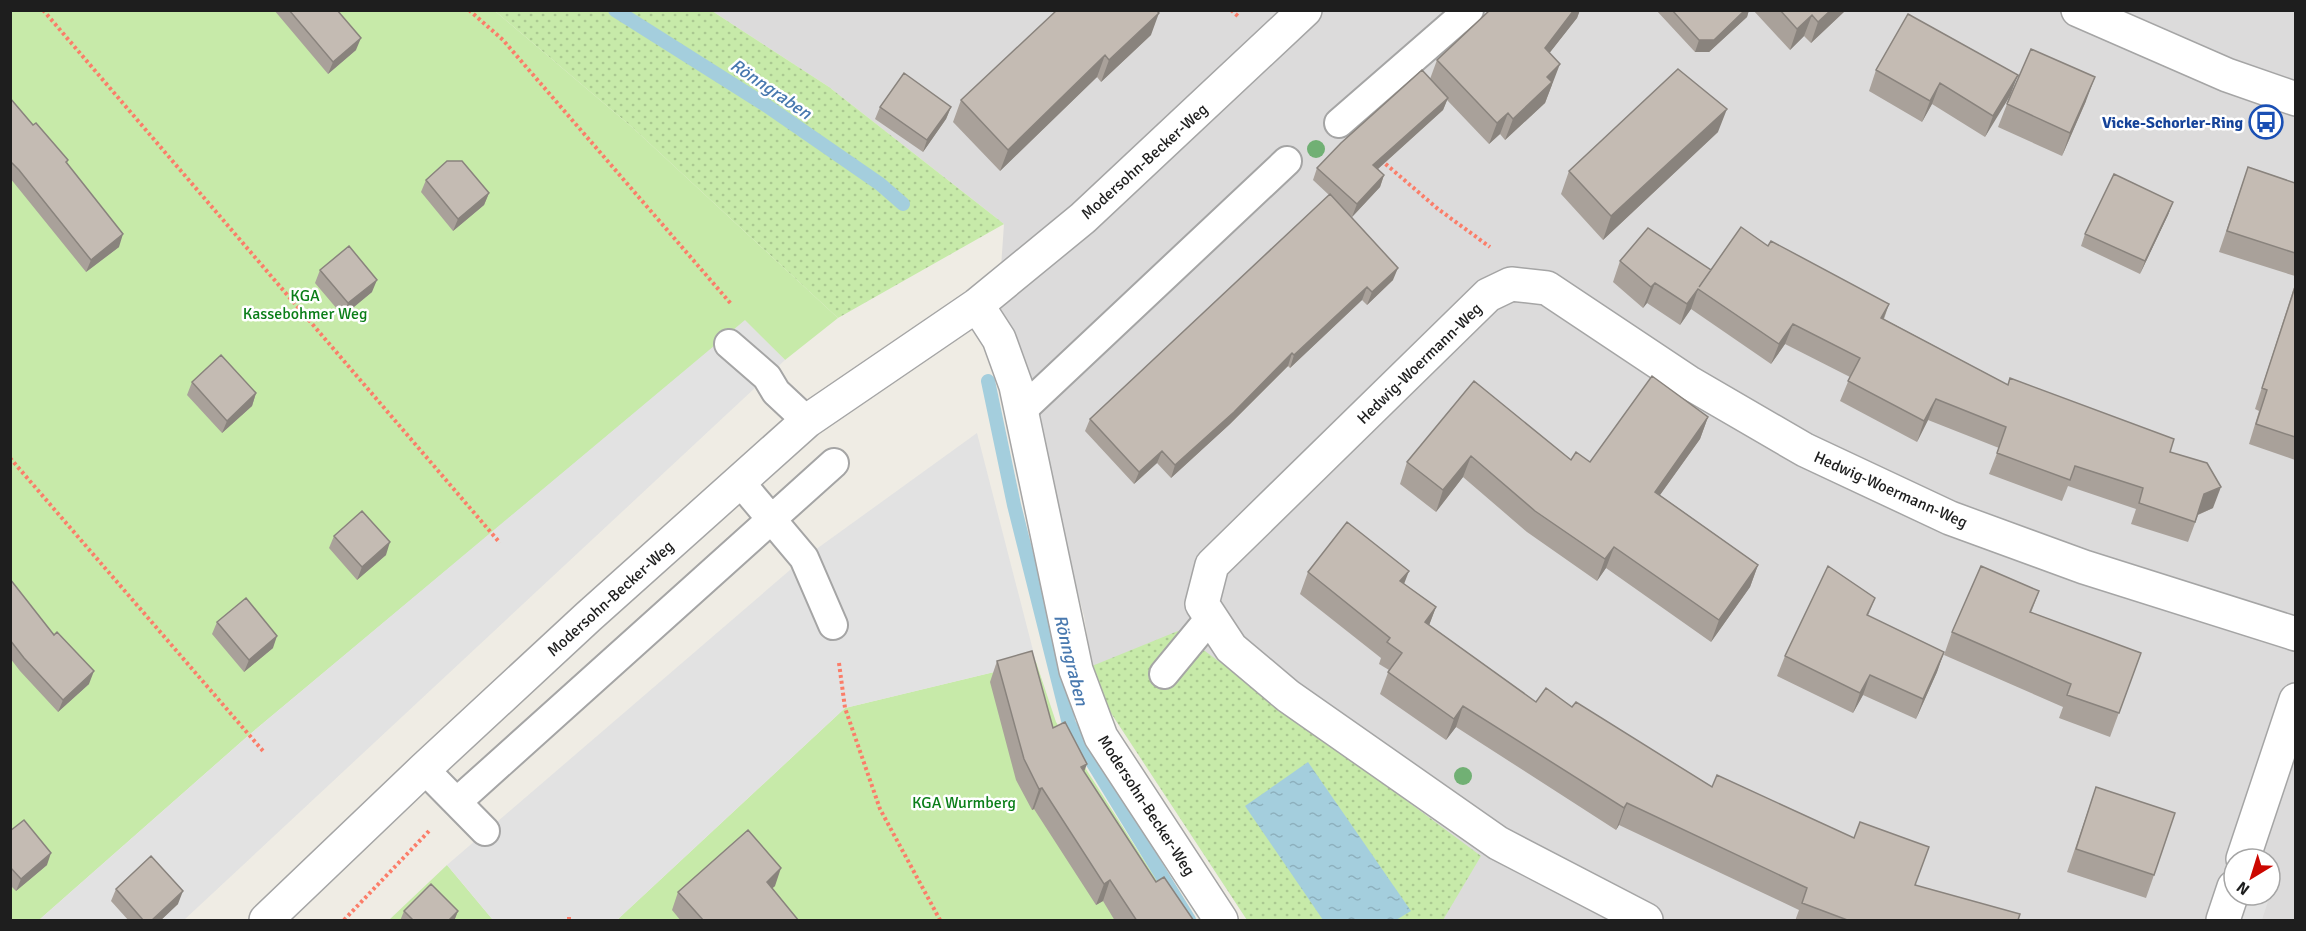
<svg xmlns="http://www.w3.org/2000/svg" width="2306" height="931" font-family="Signika,sans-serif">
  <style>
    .residential { fill: #dcdbdb; fill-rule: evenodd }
    .grass { fill: url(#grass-dots) }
    .garden { fill: #c7eaa9 }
    .parking { fill: #e2e2e2 }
    .water { fill: url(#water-ripples) }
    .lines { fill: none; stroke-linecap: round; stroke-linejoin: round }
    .stream { stroke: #a4cedd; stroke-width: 14 }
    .lane-casing { stroke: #a5a5a5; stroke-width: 32 }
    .street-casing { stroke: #a5a5a5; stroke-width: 36 }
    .path { stroke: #fb7d69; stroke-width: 4; stroke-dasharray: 3 3; stroke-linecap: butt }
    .lane { stroke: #fff; stroke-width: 28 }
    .street { stroke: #fff; stroke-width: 33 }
    .tree { fill: #71b074 }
    .wall { fill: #a9a19a }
    .shaded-wall { fill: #89837d }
    .building { fill: #c4bbb3; stroke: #89837d; stroke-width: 1.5 }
    .labels { text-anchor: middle; stroke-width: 5; stroke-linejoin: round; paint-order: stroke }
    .transit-label { font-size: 16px; font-weight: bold; fill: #164399; stroke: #fff; text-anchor: end }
    .street-label { font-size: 16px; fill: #1e1e1e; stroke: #fff }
    .park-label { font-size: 16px; fill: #0a7e18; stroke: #fff }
    .water-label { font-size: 18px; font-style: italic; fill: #4979af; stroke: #fff }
  </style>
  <defs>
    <pattern id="grass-dots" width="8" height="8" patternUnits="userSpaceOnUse" patternTransform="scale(1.5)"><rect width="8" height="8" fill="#c7eaa9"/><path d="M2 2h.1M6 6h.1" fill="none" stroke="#aac891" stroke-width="1.8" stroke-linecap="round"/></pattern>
    <pattern id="water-ripples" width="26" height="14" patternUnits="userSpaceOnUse" patternTransform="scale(1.5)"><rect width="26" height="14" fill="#a4cedd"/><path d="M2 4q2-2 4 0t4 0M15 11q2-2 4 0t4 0" fill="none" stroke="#8db0bd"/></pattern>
  </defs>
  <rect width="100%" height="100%" fill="#efece4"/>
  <path class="residential" d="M712,11H2295V920H1247L1109,710L1092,666L1084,616L1026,402L997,326L1004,224L829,87ZM2234,859H2270V895H2234Z"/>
  <path class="grass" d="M495,11H712L829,87L1004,224L838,318L633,128Z
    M1178,631L1481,856L1443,920H1247L1109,710L1092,666Z"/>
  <path class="garden" d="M10,11H495L633,128L838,318L785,360L745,321L249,735L39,920H10Z
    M1036,662L1056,722L1182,920H617L845,708Z
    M447,865L493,920H389Z"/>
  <path class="parking" d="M745,320L785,360L184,920H39L249,735Z
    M977,433L1036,662L845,708L617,920H493L447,865L804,558Z
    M2270,874L2276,876L2262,920H2242L2249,895H2270Z"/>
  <path class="water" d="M1308,762L1411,911L1396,920H1323L1245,806Z"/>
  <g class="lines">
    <path class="stream" d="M615,10L764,104L880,184L903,204
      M988,381L1014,505L1069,724L1189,920"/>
    <g class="lane-casing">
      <path id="lane" d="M1339,123L1469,10
        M729,344L767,377L776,392L807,421
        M1021,411L1287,161
        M740,482L804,558L833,625
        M1164,674L1211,617
        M424,769L485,831
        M458,801L834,463"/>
    </g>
    <g class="street-casing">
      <path id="street" d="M2078,10L2227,75L2296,99
        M977,305L999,339L1016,386L1076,670L1101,737L1221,920
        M2243,859L2296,700
        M266,920L424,769L588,617L807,421L977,305L1083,218L1305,10
        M1646,920L1498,843L1288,696L1231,648L1202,604L1212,565L1488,295L1511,284L1547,288L1688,382L1805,450L1950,518L2084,567L2296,634
        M2223,920L2234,887"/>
    </g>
    <path class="path" d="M43,10L500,543
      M469,10L503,40L732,305
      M1231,10L1239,17
      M1381,160L1438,209L1490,247
      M10,458L263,751
      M839,663L845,708L880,809L940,920
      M569,917V920
      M344,920L430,830"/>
    <use href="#lane" class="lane"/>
    <use href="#street" class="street"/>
  </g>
  <g class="tree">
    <circle cx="1316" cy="149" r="9"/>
    <circle cx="1463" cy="776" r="9"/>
  </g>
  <path class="wall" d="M274,10H337L356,50L328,74Z
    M1490,10H1580L1577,18L1549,53L1552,85L1551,87L1545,103L1505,140L1500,134L1489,144L1447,100L1443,110L1378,169L1384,175L1380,187L1352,217L1339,205L1393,280L1367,305L1362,300L1290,368L1288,366L1230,424L1171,478L1157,463L1134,484L1085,431L1090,419L1329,195L1313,180L1317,168L1430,79L1437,60Z
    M1656,10H1749L1747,17L1709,52H1695Z
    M1753,10H1846L1811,43L1804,36L1790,50Z
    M1151,35L1101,82L1097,77L1000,171L953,122L961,100Z
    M1876,70L2018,75L1985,137L1932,104L1922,122L1869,91Z
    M10,98L33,125L68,160L67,164L119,247L86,272L10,178Z
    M2086,101L2062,156L1998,127L2007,104Z
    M880,107H951L946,119L923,152L875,119Z
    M1718,132L1603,240L1561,194L1569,171Z
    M2248,167L2295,183V276L2219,252Z
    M426,180L489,193L484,205L453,231L421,192Z
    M2173,202L2168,215L2140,274L2081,246L2085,234Z
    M1768,246L1889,304L1884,319L2008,385L2170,452L2213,508L2198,515L2188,542L2131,524L2136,509L2068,486L2062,501L1989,474L1999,448L1928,420L1917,442L1840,401L1850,377L1785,344L1771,364L1691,309L1680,325L1647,303L1643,308L1613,282L1620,261L1711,270Z
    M320,270L372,292L343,316L315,283Z
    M2295,284V460L2249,444L2259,411L2255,409Z
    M1474,381L1571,460L1590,462L1708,417L1700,439L1660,495L1758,565L1750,587L1711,642L1606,568L1597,581L1527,532L1463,477L1436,512L1400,484L1407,462Z
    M192,382L256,393L252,406L222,433L187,395Z
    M334,536L386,555L357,580L329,548Z
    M1308,572L1404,584L1436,607L1429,625L1536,702L1572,707L1712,787L1915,885L2019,921H1795L1799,910L1619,825L1616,830L1456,727L1446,740L1380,694L1389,670L1379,664L1381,658L1300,594Z
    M10,579L89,684L58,712L20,671L10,658Z
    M2039,591L2031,613L2141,653L2110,737L2059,718L2063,707L1944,655L1952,632Z
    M1875,598L1868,616L1944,652L1937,672L1916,719L1863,695L1853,713L1777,676L1785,656Z
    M217,622L273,648L244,672L212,634Z
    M997,661L1053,728L1084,772L1156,882L1194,921H1115L1103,901L1096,905L1034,809L1032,810L1016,780L990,682Z
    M2096,787L2154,875L2146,898L2067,872Z
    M10,831L47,865L16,891L10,885Z
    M775,886L772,888L799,921H681L672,910L678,892Z
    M116,889L178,904L160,921H129L111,901Z
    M404,911H458L454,921H400Z"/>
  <path class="shaded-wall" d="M1574,10H1580L1577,18L1537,69L1545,48Z
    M1745,10H1749L1747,17L1709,52H1695L1699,40Z
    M1831,10H1846L1811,43L1818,22Z
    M1159,13L1151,35L1101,82L1109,60Z
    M1812,15L1804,36L1790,50L1797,29Z
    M361,38L356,50L328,74L333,62Z
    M1105,55L1097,77L1000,171L1008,150Z
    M1560,64L1545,103L1505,140L1513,119L1547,77Z
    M2018,75L2010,96L1985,137L1993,116Z
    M2095,77L2086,101L2062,156L2070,133Z
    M1940,83L1932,104L1922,122L1930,101Z
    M1448,98L1443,110L1369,177L1373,165Z
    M951,107L946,119L923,152L927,140Z
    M1727,109L1718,132L1603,240L1611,216Z
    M1508,113L1500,134L1489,144L1497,123Z
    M1384,175L1380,187L1352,217L1357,204Z
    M489,193L484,205L453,231L458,219Z
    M2173,202L2168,215L2140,274L2145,261Z
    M123,234L119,247L86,272L91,260Z
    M1398,268L1393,280L1367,305L1372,292Z
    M377,280L372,292L343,316L348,303Z
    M1655,283L1647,303L1643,308L1651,287Z
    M1367,287L1362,300L1290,368L1294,355Z
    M1698,289L1691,309L1680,325L1687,304Z
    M1889,304L1881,325V318Z
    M1793,324L1785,344L1771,364L1779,344Z
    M1292,353L1288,366L1230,424L1171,478L1175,465Z
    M256,393L252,406L222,433L227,421Z
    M1936,399L1928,420L1917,442L1924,421Z
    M1708,417L1700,439L1647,513L1655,492Z
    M1162,451L1157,463L1134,484L1139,472Z
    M1471,456L1463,477L1436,512L1443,490Z
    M2221,487L2213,508L2197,515L2204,494Z
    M390,542L386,555L357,580L362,567Z
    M1614,547L1606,568L1597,581L1605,559Z
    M1758,565L1750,587L1711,642L1719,620Z
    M1409,571L1401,592L1400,581Z
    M1436,607L1428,628L1425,622Z
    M277,636L273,648L244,672L249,660Z
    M1944,652L1937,672L1916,719L1923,699Z
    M94,671L89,684L58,712L63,700Z
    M1870,675L1863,695L1853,713L1860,693Z
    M1463,706L1456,727L1446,740L1454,719Z
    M1087,764L1079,785L1081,767Z
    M1042,788L1034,809L1032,810L1039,789Z
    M1627,803L1619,825L1616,830L1624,808Z
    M51,853L47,865L16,891L21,879Z
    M781,868L775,886L760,899L767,882Z
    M1110,880L1103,901L1096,905L1104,884Z
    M183,891L178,904L160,921H151Z
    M458,911L454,921H448Z"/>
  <path class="building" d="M289,10H337L361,38L333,62Z
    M1057,10L1064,11L1065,10H1156L1159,13L1109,60L1105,55L1008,150L961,100Z
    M1490,10H1574L1545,48L1560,64L1547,77L1552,82L1513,119L1508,113L1497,123L1437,60Z
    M1672,10H1745L1714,40H1699Z
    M1780,10H1831L1818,22L1812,15L1797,29Z
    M1908,14L2018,75L1993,116L1940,83L1930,101L1876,70Z
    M2031,49L2095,77L2070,133L2007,104Z
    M1678,69L1727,109L1611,216L1569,171Z
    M1422,70L1448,98L1373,165L1384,175L1357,204L1317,168L1341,143Z
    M904,73L951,107L927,140L880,107Z
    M10,98L33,125L36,123L68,160L66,162L123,234L91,260L19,170L10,161Z
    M447,161H462L489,193L458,219L426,180Z
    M2248,167L2295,183V253L2227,231Z
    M2114,174L2173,202L2145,261L2085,234Z
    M1330,194L1398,268L1372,292L1367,287L1294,355L1292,353L1234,412L1175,465L1162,451L1139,472L1090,419Z
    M1741,227L1768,246L1771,241L1889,304L1881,318L2008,385L2010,378L2174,439L2170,452L2207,463L2221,487L2204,494L2195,522L2139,503L2143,488L2075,466L2070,480L1997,453L2006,427L1936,399L1924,421L1848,381L1860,358L1793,324L1779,344L1698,289L1687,304L1655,283L1651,287L1620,261L1648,228L1711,270L1699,287Z
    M349,246L377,280L348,303L320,270Z
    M2295,287V437L2256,424L2267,390L2262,388Z
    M221,355L256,393L227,421L192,382Z
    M1652,376L1708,417L1655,492L1758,565L1719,620L1614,547L1605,559L1535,511L1471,456L1443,490L1407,462L1474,381L1571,460L1576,452L1590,462Z
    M362,511L390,542L362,567L334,536Z
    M1347,522L1409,571L1400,581L1436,607L1425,622L1536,702L1546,688L1572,707L1576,702L1712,787L1717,775L1854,838L1860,822L1929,847L1915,885L2020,914L2018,920L2019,921H1850L1802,903L1807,888L1627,803L1624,808L1463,706L1454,719L1388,672L1402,653L1387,642L1390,638L1308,572Z
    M1828,566L1875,598L1867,615L1944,652L1923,699L1870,675L1860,693L1785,656Z
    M1981,566L2039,591L2030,612L2141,653L2119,713L2067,695L2071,684L1952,632Z
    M10,579L54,635L57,632L94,671L63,700L24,658L10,640Z
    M246,598L277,636L249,660L217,622Z
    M1032,651L1053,728L1065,722L1087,764L1081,767L1156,882L1164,877L1194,921H1137L1110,880L1104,884L1042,788L1039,789L1024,759L997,661Z
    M2096,787L2175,813L2154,875L2076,849Z
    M24,820L51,853L21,879L10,867V831Z
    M748,830L781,868L767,882L799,921H704L678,892Z
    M151,856L183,891L151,921H144L116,889Z
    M431,884L458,911L448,921H414L404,911Z"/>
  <defs>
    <g id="bus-ring" transform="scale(1.725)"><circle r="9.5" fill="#fff" stroke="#1a4fb4" stroke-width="1.5"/><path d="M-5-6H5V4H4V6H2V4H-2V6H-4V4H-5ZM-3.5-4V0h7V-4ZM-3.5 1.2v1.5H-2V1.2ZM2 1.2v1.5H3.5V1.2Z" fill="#1a4fb4"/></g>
  </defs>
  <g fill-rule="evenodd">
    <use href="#bus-ring" x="2266" y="122"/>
  </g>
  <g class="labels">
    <g class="transit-label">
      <text x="2243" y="128">Vicke-Schorler-Ring</text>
    </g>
    <g class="street-label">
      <text transform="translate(1144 161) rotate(-42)" y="6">Modersohn-Becker-Weg</text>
      <text transform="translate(1419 363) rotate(-44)" y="6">Hedwig-Woermann-Weg</text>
      <text transform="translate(1891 489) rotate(24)" y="6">Hedwig-Woermann-Weg</text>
      <text transform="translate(610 598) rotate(-42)" y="6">Modersohn-Becker-Weg</text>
      <text transform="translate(1147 805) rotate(57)" y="6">Modersohn-Becker-Weg</text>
    </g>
    <g class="park-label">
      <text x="305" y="301">KGA<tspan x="305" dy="18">Kassebohmer Weg</tspan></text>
      <text x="964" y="808">KGA Wurmberg</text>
    </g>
    <g class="water-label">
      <text transform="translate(771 89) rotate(34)" y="6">Rönngraben</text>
      <text transform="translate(1071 660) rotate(76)" y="6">Rönngraben</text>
    </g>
  </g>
  <rect width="2306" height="931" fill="none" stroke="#1e1e1e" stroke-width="24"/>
  <g transform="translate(2252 877) rotate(218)"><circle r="28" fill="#ffffff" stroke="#a5a5a5" stroke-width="1.5"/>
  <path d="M0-4.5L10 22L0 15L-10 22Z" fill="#cc0700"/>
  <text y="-9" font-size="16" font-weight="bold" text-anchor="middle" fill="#1e1e1e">N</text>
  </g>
</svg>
